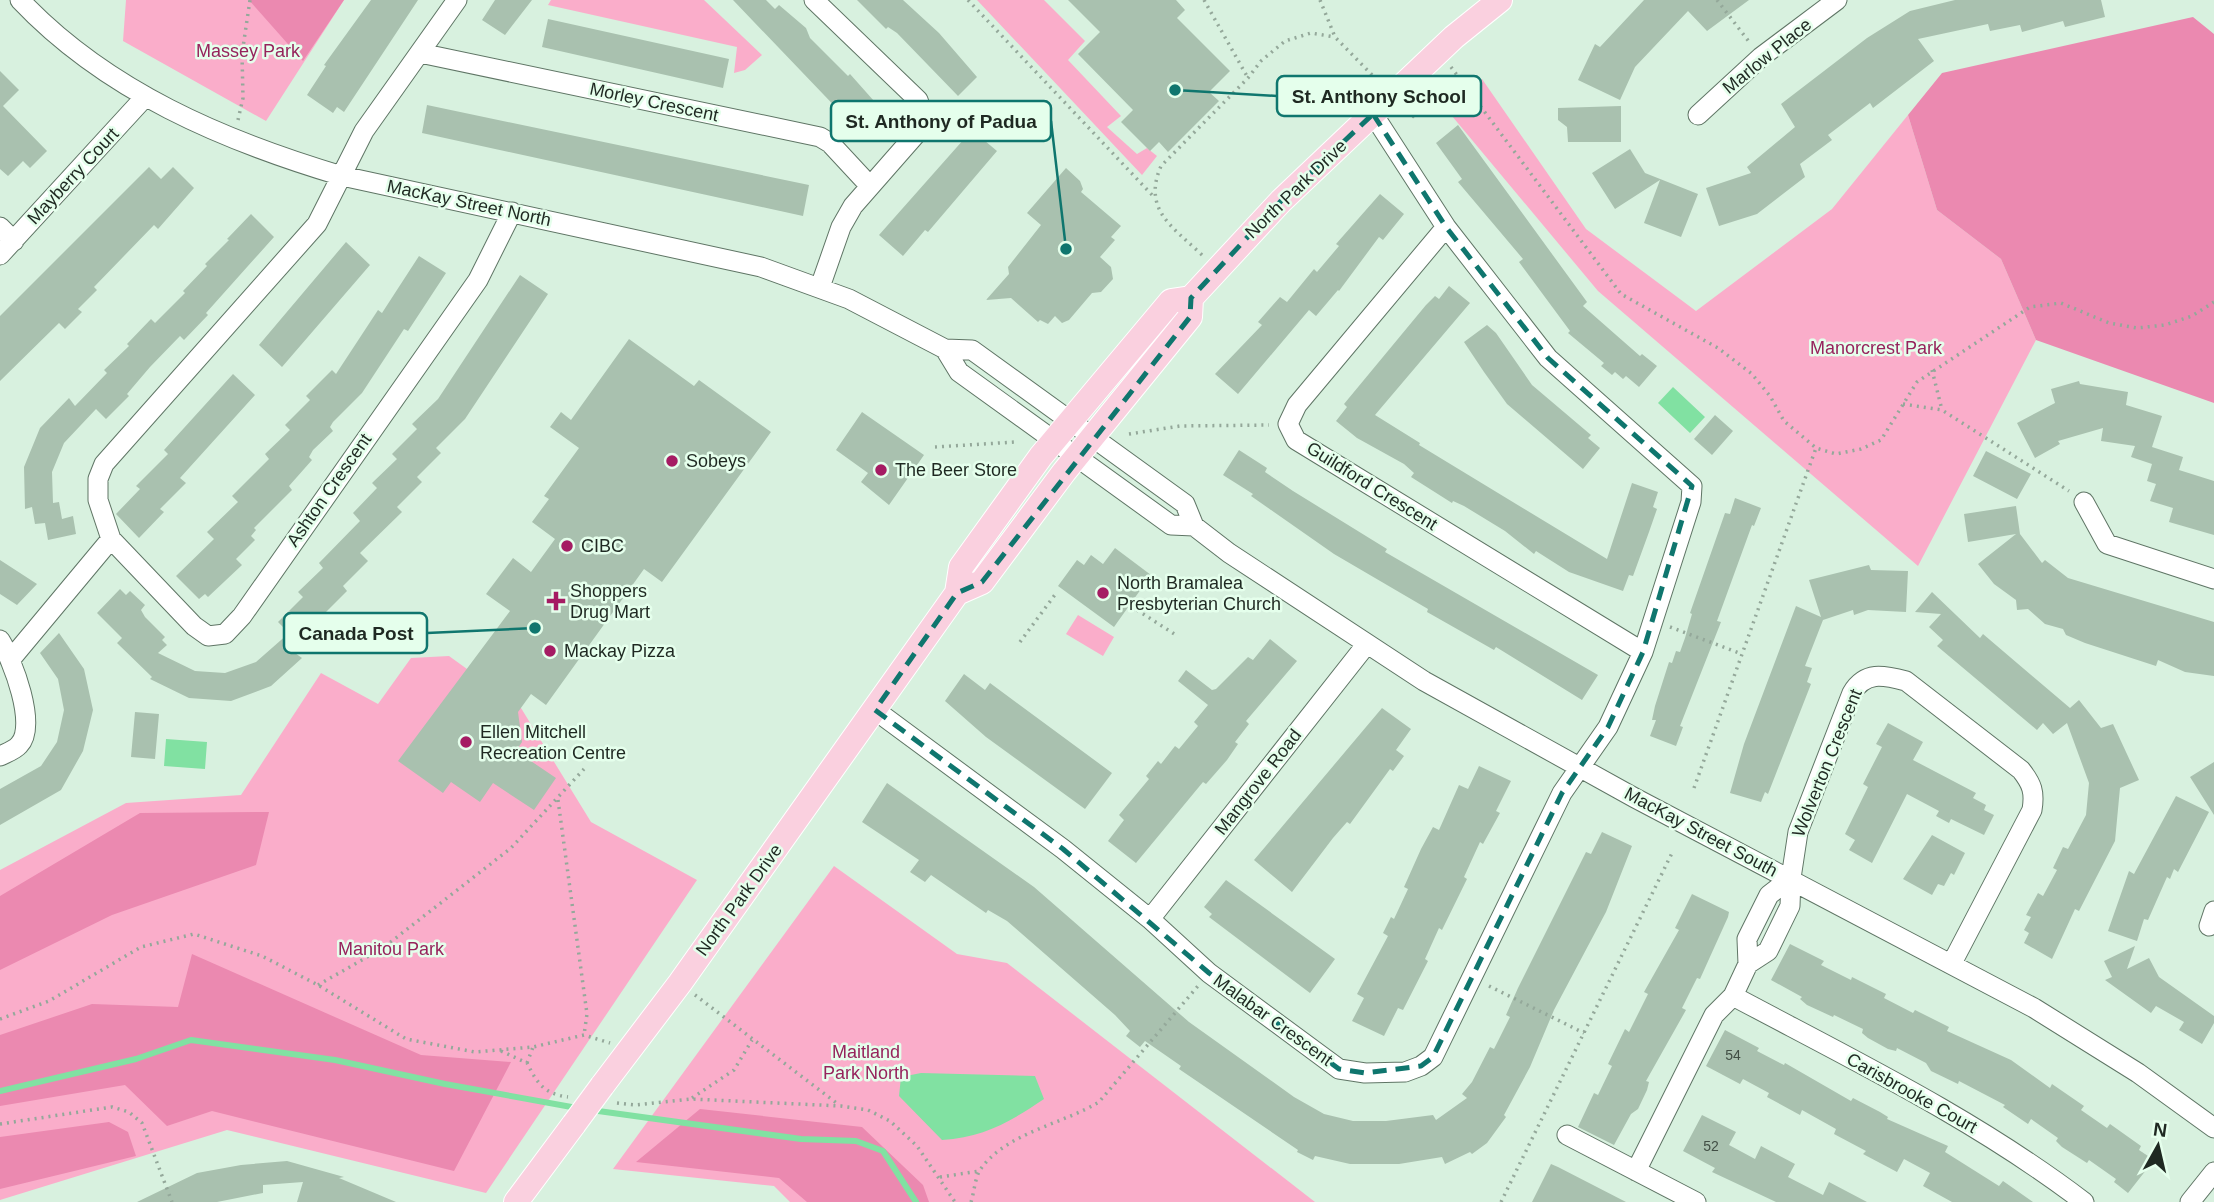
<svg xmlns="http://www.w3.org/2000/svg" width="2214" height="1202" font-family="Arial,sans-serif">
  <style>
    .green { fill: #faadca }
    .forest { fill: #eb89b0 }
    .water { fill: #81e1a2 }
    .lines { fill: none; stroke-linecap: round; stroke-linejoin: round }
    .stream { stroke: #81e1a2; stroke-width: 6 }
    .building { fill: #a9c1af }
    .minor-casing { stroke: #5f7565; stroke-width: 21 }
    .major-casing { stroke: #fff; stroke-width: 26 }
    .path { stroke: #94a89a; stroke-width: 3.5; stroke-dasharray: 2 5; stroke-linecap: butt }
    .minor { stroke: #fff; stroke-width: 19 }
    .major { stroke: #fad0df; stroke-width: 24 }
    .major-bridge-casing { stroke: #fff; stroke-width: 26; stroke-linecap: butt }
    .major-bridge { stroke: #fad0df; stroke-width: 24 }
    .marked { fill: none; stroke: #0f766e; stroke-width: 5; stroke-dasharray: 14 9; stroke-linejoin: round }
    .poi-dot { fill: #a51c63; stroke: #e5ffec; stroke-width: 2.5 }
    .labels { text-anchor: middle; stroke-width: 5; stroke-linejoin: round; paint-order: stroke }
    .number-label { font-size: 14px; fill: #424f45 }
    .park-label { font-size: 18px; fill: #96235c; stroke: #e5ffec }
    .street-label { font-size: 18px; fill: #1f2922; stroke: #e5ffec }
    .poi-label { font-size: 18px; fill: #1f2922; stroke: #e5ffec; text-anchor: start }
    .leader { fill: none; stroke: #0f766e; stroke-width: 2.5 }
    .callout-dot { fill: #0f766e; stroke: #e5ffec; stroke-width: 2.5 }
    .callout { fill: #e5ffec; stroke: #0f766e; stroke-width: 2.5 }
    .callout-label { font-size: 19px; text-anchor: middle; font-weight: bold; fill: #1f2922 }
  </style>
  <rect width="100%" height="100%" fill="#d8f1df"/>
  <path class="green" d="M126,0H344L266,121L123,41Z
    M551,0H704L762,55L745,70L734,73L737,47L548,5Z
    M977,0H1044L1085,41L1068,60L1121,116L1107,127L1137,154L1147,148L1157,156L1142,175Z
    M1482,79L1586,229L1696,311L1832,209L1908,115L1937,210L2001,259L2036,340L1918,566L1598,291L1442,104Z
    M1078,615L1114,637L1103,656L1066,634Z
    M449,656L521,708L591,822L697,880L486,1193L227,1130L0,1200V870L126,803L241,795L321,673L378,704L411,658Z
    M834,866L957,954L1007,963L1315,1202H790L774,1186L613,1169Z"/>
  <path class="forest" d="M249,0H344L303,61Z
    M2193,17L2214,34V403L2036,340L2001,259L1937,210L1908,115L1942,73Z
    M269,812L256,865L112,915L0,970V896L140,813Z
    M192,954L421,1055L511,1062L454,1171L212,1111L167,1126L125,1085L0,1106V1035L92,1004L178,1007Z
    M700,1109L862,1127L923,1185L929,1202H807L779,1178L636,1162Z
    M109,1122L128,1132L136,1156L0,1189V1137Z"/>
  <path class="water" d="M1673,387L1705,417L1690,433L1658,403Z
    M166,739L207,742L205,769L164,766Z
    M921,1073L1035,1076L1044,1099C1010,1122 984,1137 942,1140L899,1096L901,1077Z"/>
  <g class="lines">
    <path class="stream" d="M0,1091L136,1059L191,1040L335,1060L445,1084L577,1108
      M591,1110L801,1139L856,1141L883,1151L916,1202"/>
  </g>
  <path class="building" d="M371,0H418L344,112L337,107L333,113L307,95L326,66L324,65Z
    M495,0H532L505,35L482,20Z
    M733,0H766L775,9L779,5L806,28L810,38L848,76L850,74L890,119L868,141Z
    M857,0H903L939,33L977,77L958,96L897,33L888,27L886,29Z
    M1068,0H1176L1185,10L1177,18L1230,71L1209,92L1219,101L1168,152L1159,142L1150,151L1121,122L1133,110L1078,54L1100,32Z
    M1644,0H1749L1707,31L1688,11L1635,67L1620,100L1578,80L1595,44L1600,47Z
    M1955,0H2101L2105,17L2065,27L2063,21L2022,32L2020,25L1990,31L1988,24L1918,39L1934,61L1873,108L1870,103L1828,135L1832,140L1800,164L1805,177L1757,214L1719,226L1706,188L1751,173L1747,167L1795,127L1781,104L1867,38L1910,11Z
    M548,19L729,59L723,88L542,47Z
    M0,71L19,90L3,106L47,151L30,168L23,161L8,176L0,169Z
    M427,105L809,185L803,216L422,133Z
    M1621,106V142H1568L1567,127L1558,120V108Z
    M1458,125L1587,302L1583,306L1640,356L1642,354L1657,366L1639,387L1626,376L1623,379L1615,372L1612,375L1601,366L1604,363L1568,333L1570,331L1519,262L1523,259L1458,182L1462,179L1436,143Z
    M972,130L997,151L928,232L925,230L903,256L879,235Z
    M1630,149L1645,173L1698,194L1681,237L1644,223L1660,180L1615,209L1592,173Z
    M149,167L161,179L173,167L194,188L158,229L154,225L94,287L97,290L78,309L82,312L65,329L59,323L0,381V316Z
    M1066,168L1080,181L1083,189L1081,192L1121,226L1111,237L1115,240L1100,257L1111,267L1113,279L1101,292L1092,293L1069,320L1062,323L1055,316L1048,324L1040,320L1038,322L1011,298L986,300L1009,274L1008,267L1041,225L1027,213Z
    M1380,194L1404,214L1383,240L1379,237L1339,291L1338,290L1316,316L1309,310L1238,394L1215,374L1262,325L1258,322L1280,297L1287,302L1314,269L1317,272L1339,246L1336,244Z
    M251,214L274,237L206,313L208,315L184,340L180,336L150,367L127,394L129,396L106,419L96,409L64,443L52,472L53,503L59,502L62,519L73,516L76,534L48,540L45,523L35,524L32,507L25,509L24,467L40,428L69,398L75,406L107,373L104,370L129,346L127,344L151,319L155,323L185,293L183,291L207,266L205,264L229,240L227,239Z
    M346,242L370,265L282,367L259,345Z
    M419,256L446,273L408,331L404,329L362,393L333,422L330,427L333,431L313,450L309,457L312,460L289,486L292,490L254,528L256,530L251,536L255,540L236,559L242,565L208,597L205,594L199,599L176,576L214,539L207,532L238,502L232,496L269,459L265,454L290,430L285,425L310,400L306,396L332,370L336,374L378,310L382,313Z
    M520,275L548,294L465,419L436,448L441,453L417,477L422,482L397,507L402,512L360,553L368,561L343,586L347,591L323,615L328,620L295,653L302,658L271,686L231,701L189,698L150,679L152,677L117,643L122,638L97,613L120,589L126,595L130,591L145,605L141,610L145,617L165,637L162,640L167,645L158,653L195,671L225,673L256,662L289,633L278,622L303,597L298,592L323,568L319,563L360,521L353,513L377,488L372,483L397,459L392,454L417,429L412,424L438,399Z
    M1449,286L1470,303L1375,415L1420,443L1419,445L1607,559L1632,483L1658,492L1653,507L1657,509L1649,532L1633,576L1629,575L1623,591L1569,572L1536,551L1534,554L1505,531L1464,506L1453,501L1452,503L1411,477L1414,473L1404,464L1357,438L1336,421L1347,407L1344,404L1426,305L1435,296L1439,299Z
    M1487,325L1496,333L1532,385L1591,435L1588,438L1600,448L1583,469L1507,404L1484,372L1464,342Z
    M629,339L694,386L699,380L771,432L662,582L644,569L546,705L531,694L518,712L522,742L516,751L556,778L534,810L493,783L480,802L451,782L443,793L398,761L510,611L486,594L513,558L531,572L555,539L532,522L549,499L544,496L579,448L550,427L561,412L571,420Z
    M233,374L255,395L180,478L186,483L160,509L164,512L139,538L116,514L140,489L136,486L168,454L164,450Z
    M2079,381L2080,384L2128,392L2126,405L2162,416L2152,447L2183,457L2179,470L2214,481V535L2169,522L2173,508L2150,501L2156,484L2147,481L2152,464L2131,457L2135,446L2101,441L2103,428L2058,441L2060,444L2035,458L2017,423L2055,403L2051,389Z
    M862,412L924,455L889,505L861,482L868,473L836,450Z
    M1715,415L1733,431L1712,455L1694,439Z
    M1239,450L1267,468L1265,472L1293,491L1387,549L1385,552L1598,675L1582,700L1496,647L1494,650L1427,612L1428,609L1334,554L1251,496L1253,494L1223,475Z
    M1986,451L2031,474L2017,499L1973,476Z
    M1735,498L1761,508L1754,526L1752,525L1717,621L1721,622L1680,726L1683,727L1676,746L1650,736L1656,720H1652L1655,706L1669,662L1672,663L1676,651L1680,652L1685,638L1692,614L1690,613L1725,513L1730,514Z
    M2016,506L2020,534L2042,563L2045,560L2068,578L2214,622V676L2185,672L2158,660L2156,666L2085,643L2066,635L2063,629L2045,624L2028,609L2017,610L2016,600L1994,584L1978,564L2016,534L1968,542L1964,514Z
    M1115,548L1151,575L1114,627L1058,586L1077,560L1084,565L1091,555L1103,564Z
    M0,560L37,584L17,605L0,594Z
    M1869,565L1871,570L1908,571L1906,612L1868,610L1854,615L1853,610L1823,620L1805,666L1812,668L1807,682L1811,684L1768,794L1765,792L1761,802L1730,793L1744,744L1796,606L1821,617L1809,580Z
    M1932,592L1980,638L1983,634L2070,708L2079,700L2101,728L2113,724L2139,780L2120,788L2115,841L2079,911L2075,909L2052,959L2024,943L2029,933L2024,930L2031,917L2026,915L2038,893L2043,896L2057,870L2053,868L2063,847L2068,849L2086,815L2089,783L2067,723L2053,734L2043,723L2037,730L1937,646L1943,640L1929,627L1941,614L1915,612Z
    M59,633L84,669L93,710L83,751L61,790L0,825V789L41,766L57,742L64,710L58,679L40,653Z
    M1270,639L1297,661L1246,721L1249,724L1235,742L1238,744L1227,760L1206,784L1203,782L1136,863L1108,841L1124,820L1119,815L1149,779L1146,776L1158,761L1161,764L1175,746L1179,749L1198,726L1194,722L1208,705L1178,681L1186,670L1212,690L1216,689L1248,657L1253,660Z
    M964,674L985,690L990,683L1112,773L1085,809L986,737L945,701Z
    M1382,708L1411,729L1396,750L1404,756L1393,771L1390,769L1350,824L1347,822L1333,838L1292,892L1254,860Z
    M135,712L159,714L155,759L131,757Z
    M1888,723L1923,742L1913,760L1976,793L1973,798L1986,805L1984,810L1994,815L1984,835L1951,819L1949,823L1936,816L1939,811L1907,794L1872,863L1849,850L1855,840L1845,834L1868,787L1863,784L1882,747L1876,744Z
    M2214,762V815L2190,777Z
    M1479,766L1511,781L1496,811L1500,813L1483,844L1480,842L1464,877L1467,879L1442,930L1439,928L1425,959L1428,961L1403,1010L1398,1008L1384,1036L1352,1021L1364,998L1357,994L1388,936L1383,933L1391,917L1394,919L1408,889L1404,887L1421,849L1433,827L1439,830L1459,785L1468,789Z
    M887,783L1034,887L1189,1022L1294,1097L1324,1114L1353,1121H1386L1433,1115L1436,1120L1467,1098L1462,1094L1472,1082L1490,1047L1494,1049L1510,1017L1506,1015L1518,988L1586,852L1591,854L1602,832L1632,846L1606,912L1554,1010L1530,1067L1504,1115L1506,1117L1487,1143L1472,1154L1470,1152L1445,1164L1442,1157L1399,1164H1350L1315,1156L1313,1160L1297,1152L1298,1150L1179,1069L1181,1066L1145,1041L1140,1047L1126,1036L1130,1031L1115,1015L1007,921L988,910L986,913L931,875L925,882L910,872L919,860L862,822Z
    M2176,796L2209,812L2178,872L2174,869L2170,879L2167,877L2148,920L2144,919L2137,941L2108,931L2129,871L2134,874Z
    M1932,835L1965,853L1954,875L1951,873L1944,886L1938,884L1932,895L1903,879Z
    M1226,880L1335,959L1310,993L1209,917L1212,914L1204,907Z
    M1692,894L1729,912L1728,917L1700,979L1697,978L1682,1008L1686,1010L1646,1081L1649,1082L1647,1090L1638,1109L1631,1114L1614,1145L1578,1127L1594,1093L1598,1095L1612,1066L1608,1064L1625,1029L1629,1032L1648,994L1644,992L1679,930L1675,928Z
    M1790,944L1824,961L1821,965L1851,980L1852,977L1886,994L1884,998L1913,1013L1915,1010L1949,1027L1947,1031L2011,1060L2050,1088L2052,1084L2084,1106L2081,1110L2107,1128L2110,1124L2141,1146L2139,1150L2154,1160L2128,1193L2114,1182L2116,1179L2089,1160L2087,1163L2062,1147L2056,1141L2058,1138L2031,1119L2028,1124L2003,1107L2005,1105L1959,1081L1958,1084L1931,1071L1926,1063L1897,1048L1896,1051L1888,1049L1868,1038L1862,1033L1863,1029L1834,1015L1833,1017L1807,1005L1800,999L1802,997L1771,980Z
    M2135,946L2127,969L2149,958L2159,977L2214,1016V1023L2202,1044L2179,1030L2184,1022L2156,1006L2151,1013L2105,980L2112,977L2104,961Z
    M1725,1030L1759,1048L1757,1051L1784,1065L1785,1063L1851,1101L1853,1098L1880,1112L1888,1117L1887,1119L1948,1146L1945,1152L1999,1186L2003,1181L2033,1202H1952L1923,1186L1930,1173L1904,1159L1897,1172L1863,1154L1866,1151L1834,1134L1836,1129L1802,1110L1800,1115L1767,1097L1769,1093L1743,1079L1740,1084L1706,1066Z
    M1702,1115L1736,1132L1729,1145L1755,1159L1761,1146L1795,1164L1788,1177L1823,1195L1829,1182L1867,1202H1776L1712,1172L1715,1168L1683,1151Z
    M287,1161L344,1177L339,1178L396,1202H297L303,1182L263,1185V1193L217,1202H137L197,1173L241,1165Z
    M1551,1164L1558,1167L1626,1202H1532Z"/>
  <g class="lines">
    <g class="minor-casing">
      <path id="minor" d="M20,0C106,91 224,141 342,176L761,267L849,299L945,349L972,350L1185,504L1194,526L1229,553L1424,681L1635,798L2034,1008L2138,1073L2214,1128
        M457,0L364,131L317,224L104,464L98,479V500L111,539L194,626L208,636L225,634L242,616L478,280L512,212
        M814,0L918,100L922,111L917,133L853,206L841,227L820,287
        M420,53L820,137L830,143L869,185
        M1698,115L1761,57L1837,0
        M0,227L14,241
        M1446,227L1297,405L1288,424L1296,440L1643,652
        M0,255L145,97
        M945,349L959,372L1171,525L1194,526
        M2084,502L2107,544L2214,579
        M0,640C12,659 38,726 19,745C15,750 6,753 0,756
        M11,659L111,539
        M875,710L1063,849L1150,919L1209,973L1339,1069L1365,1073L1405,1072L1421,1066L1433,1057L1562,793L1608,727L1643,652L1691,502L1692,486L1548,358L1446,227L1373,114
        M1150,919L1366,645
        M2209,926L2214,911
        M1748,964L1768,951L1790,906L1791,878L1798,832L1852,693C1865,671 1883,675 1906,681L2021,770C2032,784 2035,792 2032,810L1952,963
        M1733,996C1853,1060 1975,1119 2084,1202
        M1567,1135L1696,1202
        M1636,1171L1714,1015L1733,996L1748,964L1747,939L1769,895L1791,878
        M2190,1202L2214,1172"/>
    </g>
    <g class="major-casing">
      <path id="major" d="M957,593L982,582L1064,472L1190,317L1191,298L1281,201L1454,37L1500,0
        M602,1086L680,983L957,593L961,567L1041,456L1171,301L1191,298
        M516,1202L574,1124"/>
    </g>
    <path class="path" d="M968,0L1154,197
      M1204,0L1248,78
      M1320,0L1335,37L1374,77
      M1717,0L1750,43
      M1451,67L1621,294L1718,348L1752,374L1770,396L1784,421L1816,448L1836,454L1861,449L1881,440L1917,382L2030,307L2061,303L2109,323L2137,328L2165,325L2192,316L2214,302
      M1408,111L1417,120
      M238,120L243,98L242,54L250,0
      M1202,255C1173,227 1142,210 1161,166L1248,78L1261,61L1285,41L1311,33L1335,37
      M1932,370L1942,410
      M1903,404L1942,410L2069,491
      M1129,434L1180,426L1269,425
      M935,447L1015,442
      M1137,610L1176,635
      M1670,627L1742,654
      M1020,642L1057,592
      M1694,788L1816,448
      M558,800L587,1014L584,1035
      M318,985L383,948L511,848L584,769
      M1489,986L1584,1033
      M695,995L839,1105
      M0,1019L49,1001L141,947L194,934L262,956L318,985L406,1039L475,1052L533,1047L584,1035L610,1043
      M501,1051L527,1063C537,1083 544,1094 568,1097
      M527,1063L533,1047
      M692,1098L734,1070L752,1040
      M617,1103L636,1105L691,1099L841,1106L868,1110L890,1121L917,1146L955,1202
      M0,1124L112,1107L129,1112L142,1123L172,1202
      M940,1177L980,1171
      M971,1202C974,1193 975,1178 980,1170C1005,1133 1063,1124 1099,1102L1198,986
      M1501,1202L1673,851"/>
    <use href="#minor" class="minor"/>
    <use href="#major" class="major"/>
    <g class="major-bridge-casing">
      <path id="major-bridge" d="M574,1124L602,1086"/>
    </g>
    <use href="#major-bridge" class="major-bridge"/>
  </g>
  <path class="marked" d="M1373,114L1446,227L1548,358L1692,486L1643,652L1608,727L1562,793L1433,1057L1421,1066L1365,1073L1339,1069L1209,973L1063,849L875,710L957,593L982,582L1190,317L1191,298L1281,201Z"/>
  <g class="poi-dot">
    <circle cx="672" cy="461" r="7"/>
    <circle cx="881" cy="470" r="7"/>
    <circle cx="567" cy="546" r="7"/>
    <circle cx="1103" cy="593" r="7"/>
    <path d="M552.5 590.5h7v7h7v7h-7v7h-7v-7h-7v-7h7z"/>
    <circle cx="550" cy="651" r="7"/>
    <circle cx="466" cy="742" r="7"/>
  </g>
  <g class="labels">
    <g class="number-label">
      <text x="1733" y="1060">54</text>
      <text x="1711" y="1151">52</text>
    </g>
    <g class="park-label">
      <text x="248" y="57">Massey Park</text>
      <text x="1876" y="354">Manorcrest Park</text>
      <text x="391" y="955">Manitou Park</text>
      <text x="866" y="1058">Maitland<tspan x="866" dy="21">Park North</tspan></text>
    </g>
    <g class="street-label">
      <text transform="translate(1767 56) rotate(-39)" y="6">Marlow Place</text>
      <text transform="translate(654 102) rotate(12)" y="6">Morley Crescent</text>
      <text transform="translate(73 176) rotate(-47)" y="6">Mayberry Court</text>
      <text transform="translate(1296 189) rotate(-44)" y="6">North Park Drive</text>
      <text transform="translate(469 203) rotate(12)" y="6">MacKay Street North</text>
      <text transform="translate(1372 486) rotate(32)" y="6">Guildford Crescent</text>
      <text transform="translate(329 490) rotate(-55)" y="6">Ashton Crescent</text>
      <text transform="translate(1827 763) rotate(-68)" y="6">Wolverton Crescent</text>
      <text transform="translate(1258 782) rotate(-52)" y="6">Mangrove Road</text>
      <text transform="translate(1701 832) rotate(28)" y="6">MacKay Street South</text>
      <text transform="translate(739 900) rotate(-54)" y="6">North Park Drive</text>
      <text transform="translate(1273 1020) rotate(36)" y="6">Malabar Crescent</text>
      <text transform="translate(1912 1093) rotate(29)" y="6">Carisbrooke Court</text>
    </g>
    <g class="poi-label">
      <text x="686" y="467">Sobeys</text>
      <text x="895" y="476">The Beer Store</text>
      <text x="581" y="552">CIBC</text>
      <text x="1117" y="589">North Bramalea<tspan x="1117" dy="21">Presbyterian Church</tspan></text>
      <text x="570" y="597">Shoppers<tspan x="570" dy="21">Drug Mart</tspan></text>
      <text x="564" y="657">Mackay Pizza</text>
      <text x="480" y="738">Ellen Mitchell<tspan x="480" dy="21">Recreation Centre</tspan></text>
    </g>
  </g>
  <path class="leader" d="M1175 90L1277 96M1066 249L1051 121M535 628L427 633"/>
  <g class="callout-dot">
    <circle cx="1175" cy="90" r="7"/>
    <circle cx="1066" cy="249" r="7"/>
    <circle cx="535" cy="628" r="7"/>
  </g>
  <g class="callout">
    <rect x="1277" y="76" width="204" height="40" rx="7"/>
    <rect x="831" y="101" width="220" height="40" rx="7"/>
    <rect x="284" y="613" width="143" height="40" rx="7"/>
  </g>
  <g class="callout-label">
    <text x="1379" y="103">St. Anthony School</text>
    <text x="941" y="128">St. Anthony of Padua</text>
    <text x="356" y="640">Canada Post</text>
  </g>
  <g transform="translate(2158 1146) rotate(8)" stroke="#e5ffec" stroke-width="5" paint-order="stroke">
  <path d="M0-5L12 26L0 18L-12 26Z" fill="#1f2922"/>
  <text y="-10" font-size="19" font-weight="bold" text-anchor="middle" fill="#1f2922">N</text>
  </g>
</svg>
